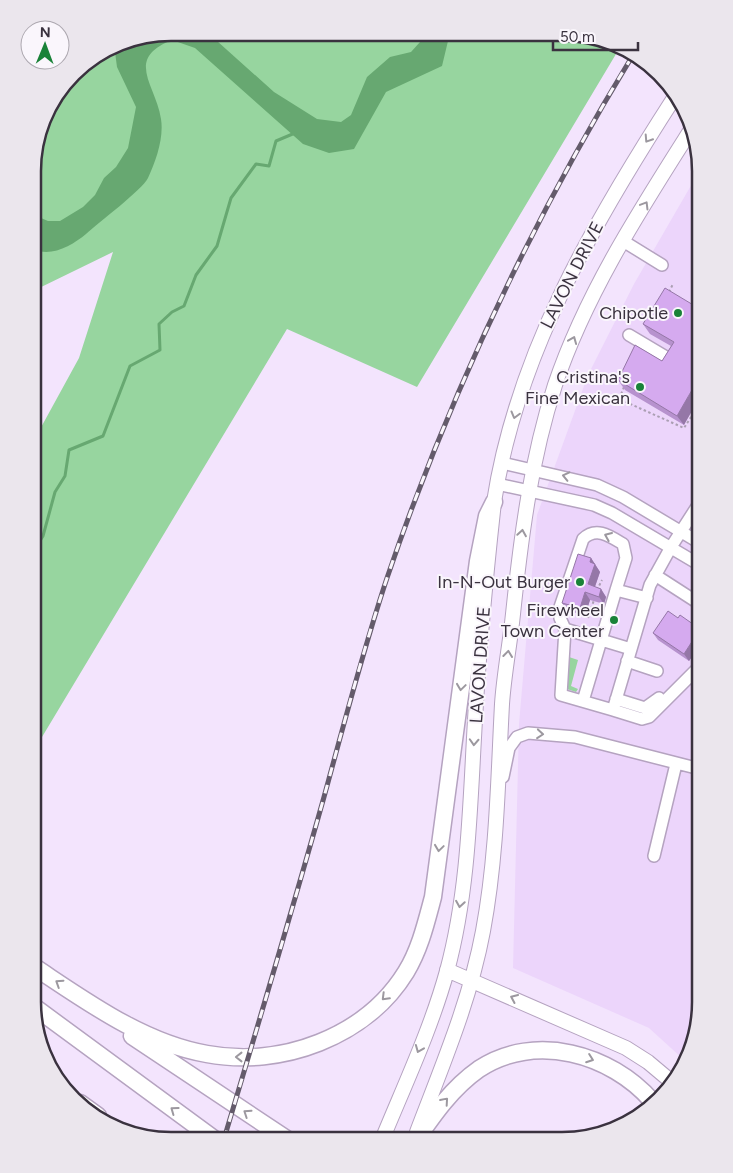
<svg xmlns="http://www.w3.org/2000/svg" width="733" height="1173" font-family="Figtree,sans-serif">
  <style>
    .built { fill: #ecd5fb }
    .green { fill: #97d59f }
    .water { fill: #67a871 }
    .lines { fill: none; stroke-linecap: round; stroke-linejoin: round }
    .stream { stroke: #67a871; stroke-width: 3 }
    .minor-casing { stroke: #b5a3c0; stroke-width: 14 }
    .major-casing { stroke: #b5a3c0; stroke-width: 16 }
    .highway-casing { stroke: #b5a3c0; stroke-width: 19 }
    .path { stroke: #ab9fb3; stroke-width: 2; stroke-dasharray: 2.5 2.5; stroke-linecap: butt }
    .minor { stroke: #fff; stroke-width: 11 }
    .major { stroke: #fff; stroke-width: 14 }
    .highway { stroke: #fff; stroke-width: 16 }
    .rail-casing { stroke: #645b6b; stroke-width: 5 }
    .rail { stroke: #faf6fc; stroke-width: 3; stroke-dasharray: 9; stroke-linecap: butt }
    .wall { fill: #b792ce }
    .shaded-wall { fill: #9577a7 }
    .building { fill: #d5aaef; stroke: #9577a7 }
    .oneway { stroke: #9c989f }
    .poi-dot { fill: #198238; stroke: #faf6fc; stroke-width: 2 }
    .labels { text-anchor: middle; stroke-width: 4; stroke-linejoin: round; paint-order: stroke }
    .street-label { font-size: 18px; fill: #3a323f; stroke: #faf6fc }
    .poi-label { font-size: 18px; fill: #3a323f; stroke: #faf6fc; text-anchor: end }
    .rim { fill: none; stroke: #3a323f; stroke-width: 2.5 }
  </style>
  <rect width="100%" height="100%" fill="#f3e4fd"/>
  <path class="built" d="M700,170V1011L682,1058L649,1028L513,968L519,724L537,515L588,375L634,284Z"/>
  <path class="green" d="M171,33L588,35L619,49L417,387L287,329L33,752V442L79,358L113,252L33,291L34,154L47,110L80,67L118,43Z
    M569,657L578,660L571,686L578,689L576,692L567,689Z"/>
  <path class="water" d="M171,33H204L217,41L274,92L317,119L341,122L351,115L367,77L390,57L411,52L420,42V34H446L448,41L442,66L386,92L354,149L329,153L303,144L195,48L172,40C124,59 156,85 161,119C164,138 156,161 148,178C142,190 98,223 86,234C73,245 50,258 34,249V215L48,221H60L83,207L95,195L104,178L116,167L128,148L136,107L117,67L115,52L118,43Z"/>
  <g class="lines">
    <path class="stream" d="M33,552L43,536L55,492L65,476L69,450L103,436L130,366L160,350L159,324L172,312L184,306L196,275L217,246L231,198L256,164L269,166L276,141L295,133"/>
    <g class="minor-casing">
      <path id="minor" d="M623,241L662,265
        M629,335L666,357
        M502,463L597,485L623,497L700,543
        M497,484L594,505L612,513L700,565
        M655,575L700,604
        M616,590L626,558L623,544C610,536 596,526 583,539L559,610L560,618L565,629L561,695L613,710L650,585L671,547L700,502
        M565,629L631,649
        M627,661L657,671
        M616,699L645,708L659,698
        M583,701L616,590L647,598
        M613,710L642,719L649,717L700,666
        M503,777L509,748L517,737L528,733L575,737L700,769
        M654,856L676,764"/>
    </g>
    <g class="major-casing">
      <path id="major" d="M447,970L626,1048L648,1062L673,1083
        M417,1132C442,1066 470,1001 483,931C497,856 498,779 502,704C504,674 510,644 513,614C521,537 531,459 555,385C586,293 640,210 692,128
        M382,1140C405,1084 431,1029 447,971C469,890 470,804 475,720C479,647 486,574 494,502C517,353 594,222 674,98"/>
    </g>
    <g class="highway-casing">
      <path id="highway" d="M33,966C86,1001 143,1043 207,1054C281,1068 366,1037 406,972C420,949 426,923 433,897L478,561L487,516L494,502
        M33,1006L214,1139
        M132,1036L288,1140
        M80,1103L98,1116
        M416,1140C434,1114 452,1088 479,1069C535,1032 611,1054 652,1101"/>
    </g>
    <path class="path" d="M44,118C58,110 61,100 66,85
      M669,292L673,284
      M624,387L619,399L684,428L700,403
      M597,590L602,580
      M588,618L594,600"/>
    <use href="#minor" class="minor"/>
    <use href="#major" class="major"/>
    <use href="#highway" class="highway"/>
    <g class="rail-casing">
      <path id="rail" d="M224,1139C258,1025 292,911 324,797C344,724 363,650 387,578C449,396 533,219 633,55"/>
    </g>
    <use href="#rail" class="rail"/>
  </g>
  <path class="wall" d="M700,309L684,425L625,390L618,380L662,361L671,346L650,334L643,324Z
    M591,558L600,572L595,587L601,589L606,597L604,604L590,600L585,616L567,610L562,603Z
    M678,618L700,629V645L689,661L658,640L653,633Z"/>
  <path class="shaded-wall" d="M700,376V397L684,425L677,416Z
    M591,558L600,572L593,592L588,584L590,562Z
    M601,589L606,597L604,604L599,597Z
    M585,592L590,600L585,616L580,608Z
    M700,630V645L689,661L684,654Z"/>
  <path class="building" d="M665,288L700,309V376L677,416L618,380L635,345L662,361L674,342L643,324Z
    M578,554L591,558L590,562L595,564L588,584L601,589L599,597L585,592L580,608L562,603Z
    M668,611L678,618L680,615L700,629L684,654L653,633Z"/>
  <defs><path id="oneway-chevron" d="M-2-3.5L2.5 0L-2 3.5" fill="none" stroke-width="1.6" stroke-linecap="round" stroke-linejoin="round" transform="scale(1.25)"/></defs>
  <g class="oneway">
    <use href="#oneway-chevron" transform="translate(648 139) rotate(123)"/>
    <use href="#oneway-chevron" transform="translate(645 205) rotate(-59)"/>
    <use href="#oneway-chevron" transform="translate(573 340) rotate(-68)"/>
    <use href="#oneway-chevron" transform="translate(515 415) rotate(105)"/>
    <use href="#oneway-chevron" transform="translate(566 476) rotate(-167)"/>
    <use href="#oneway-chevron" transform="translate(522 533) rotate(-81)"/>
    <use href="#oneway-chevron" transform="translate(608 536) rotate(-157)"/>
    <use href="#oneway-chevron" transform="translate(508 654) rotate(-83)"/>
    <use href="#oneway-chevron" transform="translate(461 687) rotate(98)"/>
    <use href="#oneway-chevron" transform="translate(540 734) rotate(5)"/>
    <use href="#oneway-chevron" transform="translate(474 742) rotate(93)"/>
    <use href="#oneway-chevron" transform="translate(439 848) rotate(98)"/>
    <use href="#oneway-chevron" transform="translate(460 904) rotate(99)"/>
    <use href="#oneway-chevron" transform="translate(59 983) rotate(-147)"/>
    <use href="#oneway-chevron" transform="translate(385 997) rotate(135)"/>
    <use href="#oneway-chevron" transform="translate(514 998) rotate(-156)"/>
    <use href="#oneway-chevron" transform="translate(419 1049) rotate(112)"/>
    <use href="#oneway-chevron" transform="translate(239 1057) rotate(180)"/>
    <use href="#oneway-chevron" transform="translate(590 1059) rotate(20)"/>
    <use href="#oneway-chevron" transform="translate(445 1101) rotate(-49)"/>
    <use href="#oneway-chevron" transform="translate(174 1110) rotate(-144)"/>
    <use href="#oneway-chevron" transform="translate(247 1113) rotate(-146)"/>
  </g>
  <g class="poi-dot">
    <circle cx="678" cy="313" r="5"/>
    <circle cx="640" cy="387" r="5"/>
    <circle cx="580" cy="582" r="5"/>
    <circle cx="614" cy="620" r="5"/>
  </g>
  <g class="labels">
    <g class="street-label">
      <text transform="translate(572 275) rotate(-63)" y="6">LAVON DRIVE</text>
      <text transform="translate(480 665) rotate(-86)" y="6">LAVON DRIVE</text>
    </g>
    <g class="poi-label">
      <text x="668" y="319">Chipotle</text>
      <text x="630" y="383">Cristina's<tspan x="630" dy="21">Fine Mexican</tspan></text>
      <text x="570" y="588">In-N-Out Burger</text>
      <text x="604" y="616">Firewheel<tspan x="604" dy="21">Town Center</tspan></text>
    </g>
  </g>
  <path d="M0 0H733V1173H0ZM171 41H562A130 130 0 0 1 692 171V1002A130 130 0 0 1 562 1132H171A130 130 0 0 1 41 1002V171A130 130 0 0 1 171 41Z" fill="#ebe6ed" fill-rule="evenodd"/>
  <path class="rim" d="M171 41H562A130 130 0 0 1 692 171V1002A130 130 0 0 1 562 1132H171A130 130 0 0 1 41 1002V171A130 130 0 0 1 171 41Z"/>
  <g transform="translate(45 45) rotate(1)"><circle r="24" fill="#faf6fc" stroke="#ada8b0"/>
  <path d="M0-4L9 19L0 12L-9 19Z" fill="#198238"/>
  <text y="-8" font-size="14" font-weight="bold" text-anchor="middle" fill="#3a323f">N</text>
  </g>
  <path d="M553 42v8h85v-8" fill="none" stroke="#3a323f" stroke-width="2.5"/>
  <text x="560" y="42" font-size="15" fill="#3a323f" stroke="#faf6fc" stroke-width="4" paint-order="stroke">50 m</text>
</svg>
